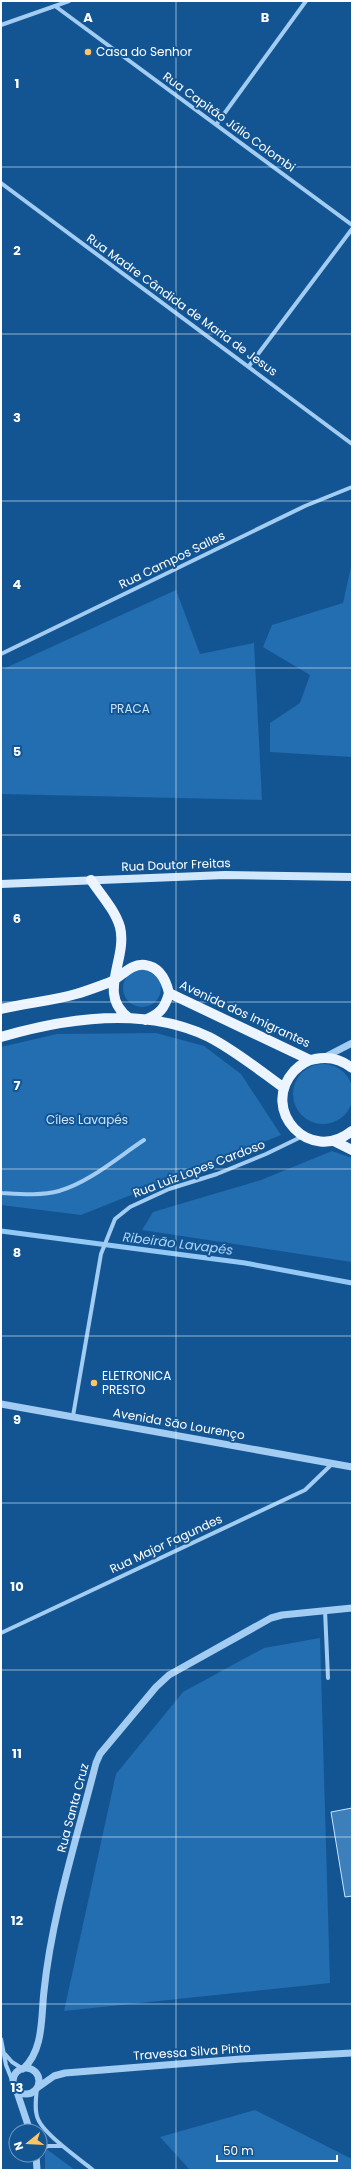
<svg xmlns="http://www.w3.org/2000/svg" width="353" height="2171" font-family="Poppins,sans-serif">
  <style>
    .green { fill: #226eb0 }
    .lines { fill: none; stroke-linecap: round; stroke-linejoin: round }
    .stream { stroke: #94c8f5; stroke-width: 5 }
    .building { fill: #3c7fbb; stroke: #c9e4fc }
    .minor { stroke: #a2ccf2; stroke-width: 4 }
    .tertiary { stroke: #a2ccf2; stroke-width: 7 }
    .secondary { stroke: #d0e7fc; stroke-width: 8 }
    .primary { stroke: #ecf5ff; stroke-width: 10 }
    .grid { fill: none; stroke: #fff; stroke-width: 1; stroke-opacity: 0.55 }
    .poi-dot { fill: #ffc562; stroke: #135593; stroke-width: 1.5 }
    .labels { text-anchor: middle; stroke-width: 4; stroke-linejoin: round; paint-order: stroke }
    .poi-label { font-size: 12px; fill: #fff; stroke: #135593; text-anchor: start }
    .street-label { font-size: 12px; fill: #fff; stroke: #135593 }
    .park-label { font-size: 12px; fill: #c9e4fc; stroke: #135593 }
    .water-label { font-size: 13px; font-style: italic; fill: #aed6f9; stroke: #135593 }
    .grid-label { font-size: 13px; text-anchor: middle; font-weight: bold; fill: #fff; stroke: #135593; stroke-width: 4; stroke-linejoin: round; paint-order: stroke }
  </style>
  <rect width="100%" height="100%" fill="#135593"/>
  <path class="green" d="M351,567L352,757L270,752V723L300,703L310,675L263,647L272,625L343,603Z
    M176,590L200,654L254,643L262,800L1,794V670Z
    M123 988a19 19 0 1 1 38 0a19 19 0 1 1-38 0Z
    M156,1033L204,1046L241,1074L281,1135L81,1215L1,1205V1047L57,1034Z
    M293 1094a30 30 0 1 1 60 0a30 30 0 1 1-60 0Z
    M332,1151L352,1158V1262L142,1230L153,1212L261,1180Z
    M320,1638L330,1983L64,2011L116,1774L183,1692L264,1648Z
    M255,2110L352,2159V2170H190L160,2137Z
    M45,2148L75,2170H45Z"/>
  <g class="lines">
    <path class="stream" d="M1,1231L245,1263L352,1283"/>
  </g>
  <path class="building" d="M352,1808V1896L345,1897L331,1812Z"/>
  <g class="lines">
    <path class="minor" d="M55,6L352,225
      M1,25L69,1
      M216,125L306,1
      M1,183L352,444
      M249,366L352,229
      M1,654L305,506L352,487
      M1,1193C19,1194 42,1196 59,1191C90,1182 118,1157 144,1140
      M73,1416L101,1254L115,1219L130,1207L169,1189L217,1174L266,1154L303,1136
      M325,1610L328,1678
      M1,1633L305,1490L332,1464
      M1,2039L6,2065L14,2085
      M5,2054L12,2062L23,2069
      M37,2088C36,2098 34,2110 38,2119C44,2134 79,2159 93,2170
      M40,2150L48,2146H61"/>
    <path class="tertiary" d="M323,1058L352,1043
      M1,1404L352,1467
      M13 2081a13 13 0 1 1 26 0a13 13 0 1 1-26 0Z
      M23,2069C44,2050 41,2017 44,1991C52,1914 77,1838 96,1763L100,1754L156,1687L169,1675L271,1618L282,1615L352,1608
      M37,2088L54,2076L65,2073L241,2059L352,2053
      M16,2089L30,2131
      M36,2155L37,2170"/>
    <path class="secondary" d="M1,884L225,875L352,877"/>
    <path class="primary" d="M91,880C101,895 115,910 120,927C128,960 96,994 129,1018
      M1,1009C26,1003 52,1001 76,994C87,991 97,987 108,983C121,978 130,963 145,965C160,967 166,980 169,993L310,1060
      M145,1020C160,1014 165,1008 169,993
      M1,1037C66,1018 145,1006 209,1037C236,1051 259,1070 284,1088
      M352,1068C341,1059 329,1056 315,1059C307,1060 300,1065 294,1071C259,1110 310,1165 352,1131
      M334,1141L352,1150"/>
  </g>
  <path class="grid" d="M176,1V2170M1,167H352M1,334H352M1,501H352M1,668H352M1,835H352M1,1002H352M1,1169H352M1,1336H352M1,1503H352M1,1670H352M1,1837H352M1,2004H352"/>
  <g class="poi-dot">
    <circle cx="88" cy="52" r="4"/>
    <circle cx="94" cy="1383" r="4"/>
  </g>
  <g class="labels">
    <g class="poi-label">
      <text x="96" y="56">Casa do Senhor</text>
      <text x="102" y="1380">ELETRONICA<tspan x="102" dy="14">PRESTO</tspan></text>
    </g>
    <g class="street-label">
      <text transform="translate(229 122) rotate(36)" y="4">Rua Capitão Júlio Colombi</text>
      <text transform="translate(182 305) rotate(36)" y="4">Rua Madre Cândida de Maria de Jesus</text>
      <text transform="translate(172 560) rotate(-26)" y="4">Rua Campos Salles</text>
      <text transform="translate(176 865) rotate(-2)" y="4">Rua Doutor Freitas</text>
      <text transform="translate(245 1014) rotate(25)" y="4">Avenida dos Imigrantes</text>
      <text transform="translate(199 1169) rotate(-21)" y="4">Rua Luiz Lopes Cardoso</text>
      <text transform="translate(179 1424) rotate(10)" y="4">Avenida São Lourenço</text>
      <text transform="translate(166 1544) rotate(-25)" y="4">Rua Major Fagundes</text>
      <text transform="translate(73 1808) rotate(-75)" y="4">Rua Santa Cruz</text>
      <text transform="translate(192 2052) rotate(-4)" y="4">Travessa Silva Pinto</text>
    </g>
    <g class="park-label">
      <text x="130" y="713">PRACA</text>
      <text x="87" y="1124">Cíles Lavapés</text>
    </g>
    <g class="water-label">
      <text transform="translate(178 1243) rotate(7)" y="5">Ribeirão Lavapés</text>
    </g>
  </g>
  <g class="grid-label">
    <text x="88" y="22">A</text>
    <text x="265" y="22">B</text>
    <text x="17" y="88">1</text>
    <text x="17" y="255">2</text>
    <text x="17" y="422">3</text>
    <text x="17" y="589">4</text>
    <text x="17" y="756">5</text>
    <text x="17" y="923">6</text>
    <text x="17" y="1090">7</text>
    <text x="17" y="1257">8</text>
    <text x="17" y="1424">9</text>
    <text x="17" y="1591">10</text>
    <text x="17" y="1758">11</text>
    <text x="17" y="1925">12</text>
    <text x="17" y="2092">13</text>
  </g>
  <rect width="353" height="2171" fill="none" stroke="#ffffff" stroke-width="4"/>
  <g transform="translate(28 2143) rotate(252)"><circle r="19" fill="#135593" stroke="#7199be"/>
  <path d="M0-3L7 15L0 10L-7 15Z" fill="#ffc562"/>
  <text y="-6" font-size="11" font-weight="bold" text-anchor="middle" fill="#ffffff">N</text>
  </g>
  <path d="M217 2155v6h120v-6" fill="none" stroke="#ffffff" stroke-width="2"/>
  <text x="223" y="2155" font-size="12" fill="#ffffff" stroke="#135593" stroke-width="3" paint-order="stroke">50 m</text>
</svg>
